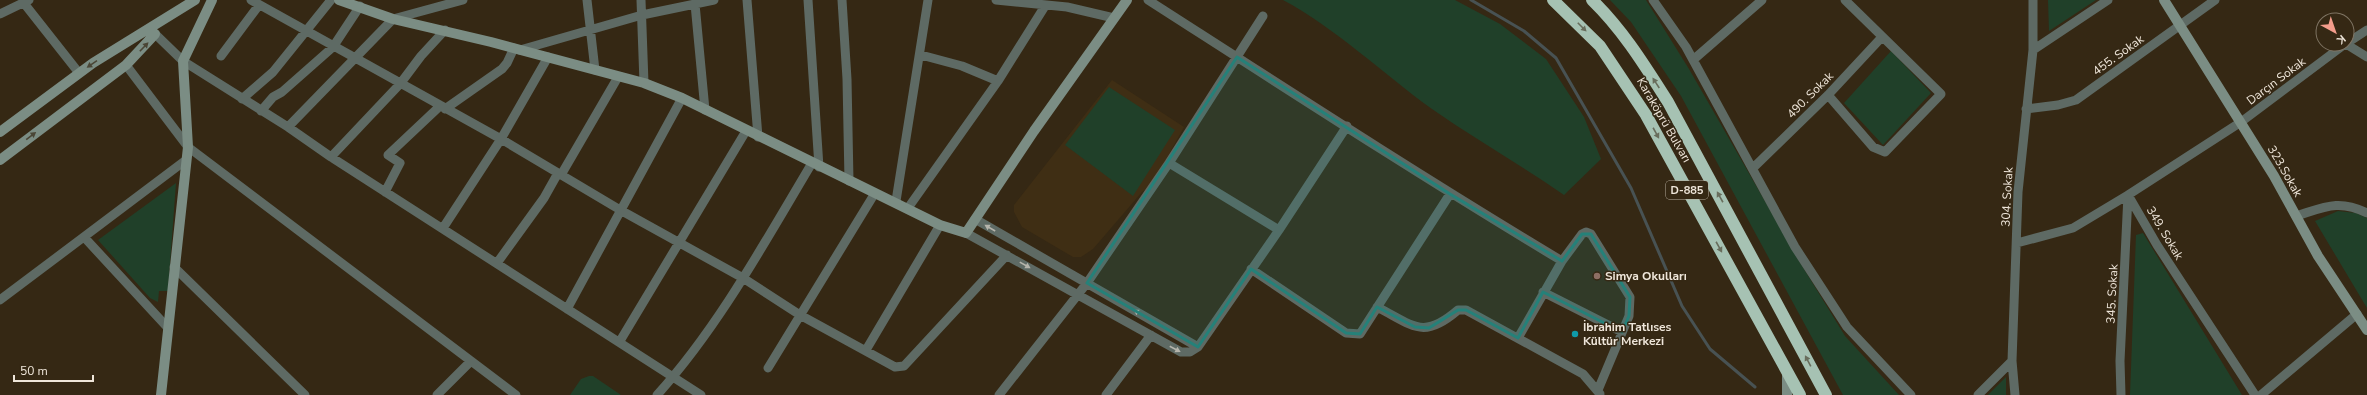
<svg xmlns="http://www.w3.org/2000/svg" width="2367" height="395" font-family="'Nunito Sans',sans-serif">
  <style>
    .built { fill: #3f2e14 }
    .green { fill: #204029 }
    .lines { fill: none; stroke-linecap: round; stroke-linejoin: round }
    .stream { stroke: #485253; stroke-width: 3 }
    .street { stroke: #5e6a64; stroke-width: 9 }
    .secondary { stroke: #7b8d84; stroke-width: 10 }
    .highway { stroke: #a6c2b3; stroke-width: 12 }
    .oneway { fill: #686d5c }
    .oneway2 { fill: #4a4636 }
    .oneway3 { fill: #b5b4ab }
    .marked { fill: #258179; fill-opacity: 0.2; stroke: #258179; stroke-width: 3; stroke-linejoin: round }
    .education-dot { fill: #8d6e63; stroke: #352814; stroke-width: 1.5 }
    .culture-dot { fill: #0f9aa8; stroke: #352814; stroke-width: 1.5 }
    .labels { text-anchor: middle; stroke-width: 3; stroke-linejoin: round; paint-order: stroke }
    .shield { fill: #352814; stroke: #b7ad9f; stroke-width: 1 }
    .shield-label { font-size: 11px; font-weight: bold; fill: #efe6da }
    .street-label { font-size: 12px; fill: #efe6da; stroke: #352814 }
    .poi-label { font-size: 12px; font-weight: bold; fill: #efe6da; stroke: #352814; text-anchor: start }
  </style>
  <rect width="100%" height="100%" fill="#352814"/>
  <path class="built" d="M1112,80L1184,127L1152,185L1142,192L1093,249L1081,257H1073L1022,227L1014,212V205Z"/>
  <path class="green" d="M1283,0H1455L1500,24L1546,59L1584,117L1601,159L1564,195C1521,165 1475,139 1432,109C1382,73 1337,29 1283,0Z
    M1610,0H1646L1689,69L1804,269L1845,336L1899,395H1843L1681,96L1631,22Z
    M2048,0H2096L2049,31Z
    M1891,51L1931,93L1883,145L1844,103Z
    M1109,87L1175,130L1133,196L1065,145Z
    M176,183L168,291H159L158,302L150,298L98,240Z
    M2338,211L2356,213L2367,218V308L2315,221Z
    M2143,233L2242,395H2130L2136,235Z
    M589,376H593L621,395H570L581,379Z
    M2006,377V395H1988Z"/>
  <g class="lines">
    <path class="stream" d="M1471,0L1524,31L1556,58L1631,188L1682,306L1710,349L1755,387"/>
    <path class="street" d="M251,0L501,139L622,211L743,278L800,315L895,367L904,366L1007,255
      M587,0L595,70
      M641,0L644,83
      M747,0L758,137
      M808,0L819,167
      M842,0L847,79L849,181
      M996,0L1067,7L1114,18
      M1148,0C1285,88 1422,177 1562,261
      M1653,0L1686,47L1795,247L1847,327L1911,395
      M23,2L79,73
      M695,4L705,110
      M0,14L29,0
      M150,29L183,61L288,127L331,157L701,395
      M2347,43L2367,30
      M2346,44L2367,57
      M520,50L642,15L714,0
      M2033,50L2108,0
      M921,55L962,66L998,81
      M221,56L259,5
      M1693,60L1762,0
      M126,65L188,147L516,395
      M1828,95L1873,147L1885,152L1941,94L1845,0
      M242,99L273,72L331,0
      M445,109L502,69L507,63L514,48
      M2026,109L2058,105L2076,100L2215,0
      M261,111L273,97L282,92L333,47L360,6
      M288,127L393,19L463,0
      M331,157L400,84L421,56L445,30
      M1169,163L1279,230
      M1753,168L1828,95L1882,37
      M561,175L618,77
      M385,192L400,163L388,155L440,106
      M896,201L928,0
      M908,208L998,81L1045,6
      M2296,216C2325,207 2339,199 2367,213
      M975,219L1198,347
      M443,228L501,139L548,57
      M966,233L1181,352H1190L1198,347L1279,230L1347,126
      M84,237L168,328
      M2017,243L2073,228L2128,195
      M497,263L544,198L558,173
      M174,267L305,395
      M1251,269L1346,333L1360,334L1450,194
      M1543,292L1622,332
      M0,300L186,160
      M1377,307C1414,326 1423,340 1458,310H1466L1583,374L1600,394
      M567,309L682,98
      M1518,338L1562,261L1582,234L1586,232L1591,234L1630,297L1629,316L1598,390
      M620,341L746,131
      M866,350L940,225
      M768,368L875,193
      M437,395L471,361
      M657,395C718,328 766,240 812,163
      M999,395L1087,283L1169,163L1263,16
      M1106,395L1151,335
      M1978,395L2012,361
      M2015,395L2012,361L2018,192L2033,50V0
      M2121,395L2120,361L2128,195
      M2255,395L2157,245L2128,195L2241,122L2345,44
      M2261,395L2357,314"/>
    <path class="secondary" d="M339,0L393,19L491,42L644,83L682,98L940,225L966,233L1034,131L1127,0
      M2164,0L2274,176L2318,256L2367,330
      M0,132L93,63L195,0
      M0,160L126,65L155,34
      M161,395L188,147L183,61L212,0
      M1787,395V373"/>
    <path class="highway" d="M1553,0L1600,46L1646,115L1800,395
      M1592,0C1623,30 1645,66 1668,102L1826,395"/>
  </g>
  <defs><path id="oneway-solid" d="M-6-.8H1V-3.2L6.5 0L1 3.2V.8H-6Z"/></defs>
  <g class="oneway">
    <use href="#oneway-solid" transform="translate(1582 27) rotate(45)"/>
    <use href="#oneway-solid" transform="translate(1656 83) rotate(-123)"/>
    <use href="#oneway-solid" transform="translate(1656 133) rotate(61)"/>
    <use href="#oneway-solid" transform="translate(1720 197) rotate(-119)"/>
    <use href="#oneway-solid" transform="translate(1719 247) rotate(61)"/>
    <use href="#oneway-solid" transform="translate(1808 361) rotate(-118)"/>
  </g>
  <g class="oneway2">
    <use href="#oneway-solid" transform="translate(144 47) rotate(-46)"/>
    <use href="#oneway-solid" transform="translate(92 64) rotate(146)"/>
    <use href="#oneway-solid" transform="translate(31 136) rotate(-37)"/>
  </g>
  <g class="oneway3">
    <use href="#oneway-solid" transform="translate(990 228) rotate(-150)"/>
    <use href="#oneway-solid" transform="translate(1025 265) rotate(29)"/>
    <use href="#oneway-solid" transform="translate(1139 313) rotate(-150)"/>
    <use href="#oneway-solid" transform="translate(1175 349) rotate(28)"/>
  </g>
  <path class="marked" d="M1237,57L1450,194L1562,261L1582,234H1591L1630,297L1629,316L1622,332L1543,292L1518,338L1466,310H1458L1429,328L1415,327L1377,307L1360,334L1346,333L1251,269L1198,347L1087,283Z"/>
  <circle class="education-dot" cx="1597" cy="276" r="4"/>
  <circle class="culture-dot" cx="1575" cy="334" r="4"/>
  <g class="labels">
    <rect class="shield" x="1666" y="181" width="42" height="18" rx="3"/>
    <g class="shield-label">
      <text x="1687" y="194">D-885</text>
    </g>
    <g class="street-label">
      <text transform="translate(2118 55) rotate(-36)" y="4">455. Sokak</text>
      <text transform="translate(2276 81) rotate(-37)" y="4">Darçın Sokak</text>
      <text transform="translate(1810 95) rotate(-45)" y="4">490. Sokak</text>
      <text transform="translate(1664 120) rotate(60)" y="4">Karaköprü Bulvarı</text>
      <text transform="translate(2285 171) rotate(60)" y="4">323.Sokak</text>
      <text transform="translate(2007 197) rotate(-87)" y="4">304. Sokak</text>
      <text transform="translate(2165 233) rotate(59)" y="4">349. Sokak</text>
      <text transform="translate(2112 294) rotate(-87)" y="4">345. Sokak</text>
    </g>
    <g class="poi-label">
      <text x="1605" y="280">Simya Okulları</text>
      <text x="1583" y="331">İbrahim Tatlıses<tspan x="1583" dy="14">Kültür Merkezi</tspan></text>
    </g>
  </g>
  <g transform="translate(2335 32) rotate(140)"><circle r="19" fill="#352814" stroke="#7f7463"/>
  <path d="M0-3L7 15L0 10L-7 15Z" fill="#f49d8c"/>
  <text y="-6" font-size="11" font-weight="bold" text-anchor="middle" fill="#efe6da">K</text>
  </g>
  <path d="M14 375v6h79v-6" fill="none" stroke="#efe6da" stroke-width="2"/>
  <text x="20" y="375" font-size="12" fill="#efe6da" stroke="#352814" stroke-width="3" paint-order="stroke">50 m</text>
</svg>
